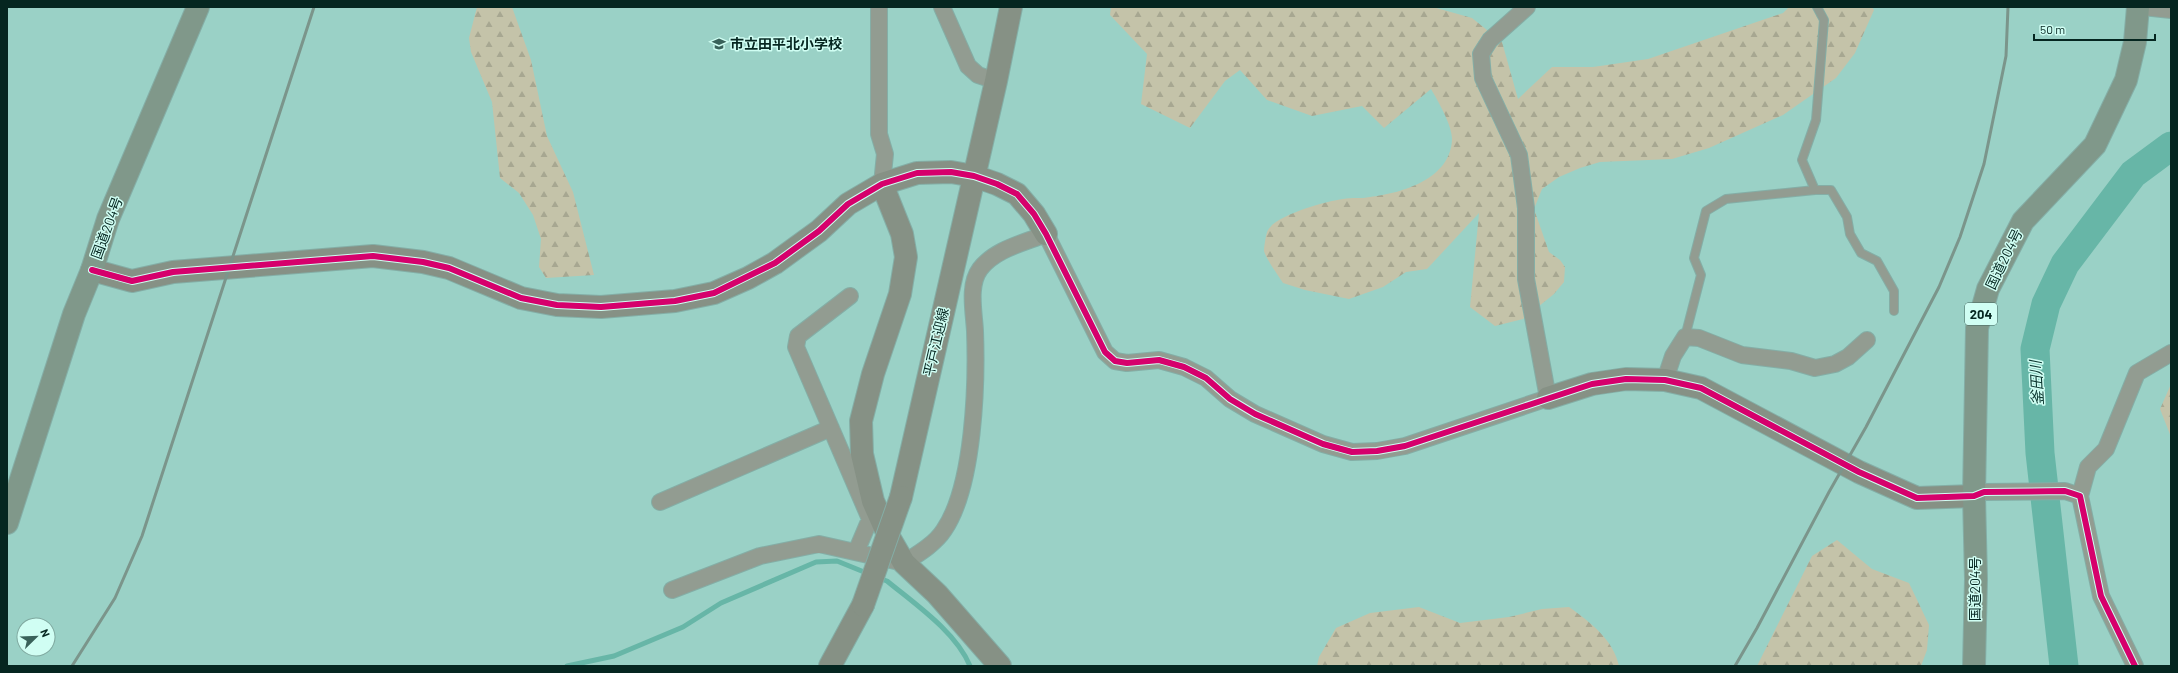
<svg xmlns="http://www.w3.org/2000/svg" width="2178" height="673" font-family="Barlow,'Noto Sans JP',sans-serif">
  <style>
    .forest { fill: url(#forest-firs) }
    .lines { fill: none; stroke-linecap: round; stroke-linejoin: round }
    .stream { stroke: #67b6a7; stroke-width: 5 }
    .river { stroke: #67b6a7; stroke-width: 29 }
    .lane-casing { stroke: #84aea6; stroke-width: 10 }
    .street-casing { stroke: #84aea6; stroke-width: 18 }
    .secondary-casing { stroke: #84aea6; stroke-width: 24 }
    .highway-casing { stroke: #84aea6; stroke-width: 24 }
    .lane { stroke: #929c91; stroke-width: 8 }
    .street { stroke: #929c91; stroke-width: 16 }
    .secondary { stroke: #869185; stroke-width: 22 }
    .highway { stroke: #80988a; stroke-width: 22 }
    .rail { stroke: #7b958b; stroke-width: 3 }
    .secondary-bridge-casing { stroke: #84aea6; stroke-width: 24; stroke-linecap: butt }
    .secondary-bridge { stroke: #869185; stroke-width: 22 }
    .cycleway-casing { stroke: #d0fef3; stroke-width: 8 }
    .cycleway { stroke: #d6006c; stroke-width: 6 }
    .labels { text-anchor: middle; stroke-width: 3; stroke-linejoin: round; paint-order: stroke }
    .shield { fill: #d0fef3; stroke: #42675f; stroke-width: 1 }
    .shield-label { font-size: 13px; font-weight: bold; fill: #052620 }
    .poi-label { font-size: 14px; font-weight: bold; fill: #052620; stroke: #d0fef3; text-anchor: start }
    .street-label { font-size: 14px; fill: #052620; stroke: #d0fef3 }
    .water-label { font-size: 15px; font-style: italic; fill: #0c3730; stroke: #d0fef3 }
  </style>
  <defs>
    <pattern id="forest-firs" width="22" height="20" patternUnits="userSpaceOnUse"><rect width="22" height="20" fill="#c4c3a9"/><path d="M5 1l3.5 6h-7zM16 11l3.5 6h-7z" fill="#a7a791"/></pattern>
  </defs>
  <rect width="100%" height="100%" fill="#9ad1c6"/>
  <path class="forest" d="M477,7H512L531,60L547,136L573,192L594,275L546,278L539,267L541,239L533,215L519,193L500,178L492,102L471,52L469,38Z
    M1111,7H1433L1472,18L1502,42L1518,99L1552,67H1593L1648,59L1783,13L1789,7H1872L1874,10L1855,53L1836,78L1783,115L1709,148L1672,159L1600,162L1580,168L1559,177L1542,189L1534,209L1549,252L1560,260L1565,267L1564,282L1554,294L1523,319L1495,326L1470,307L1479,213L1427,269L1406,272L1383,287L1349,299L1305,290L1283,283C1278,275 1266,259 1264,251C1264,247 1266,233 1268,230C1276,215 1327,201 1343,199C1352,197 1361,199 1370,197C1402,193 1451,179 1452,139C1452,125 1438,101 1431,89L1384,128L1362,106L1312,116L1267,100L1240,70L1225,81L1190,128L1141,104L1147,54L1110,15Z
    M2171,384V437L2160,409Z
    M1837,540L1872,569L1909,583L1929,625L1927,650L1921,666H1757L1812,556Z
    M1419,607L1460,623L1509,617L1542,609L1569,607C1590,622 1613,639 1619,666H1317L1319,657L1336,628L1370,613Z"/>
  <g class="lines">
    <path class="stream" d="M878,578L887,581C915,604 956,632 970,666
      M567,666L614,656L683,627L721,603L816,562L837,561L869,574"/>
    <path class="river" d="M2064,666L2040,453L2035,349L2046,304L2065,264L2133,174L2171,146"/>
    <g class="lane-casing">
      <path id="lane" d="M1815,190L1802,160L1816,120L1824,20L1817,7
        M1685,337L1701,275L1694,258L1706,211L1726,199L1815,190H1831L1847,217L1850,234L1861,253L1877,261L1894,291V311"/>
    </g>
    <g class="street-casing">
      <path id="street" d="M879,7V134L885,154L882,184
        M942,7L968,66L978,75L996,81
        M2143,7L2171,10
        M850,296L798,336L796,347L870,519L856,552
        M1665,380L1673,356L1685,337L1699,338L1742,355L1791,361L1815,368L1835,364L1848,357L1867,340
        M1974,496L1984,492L2065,491L2080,496L2101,596L2135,666
        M2080,496L2088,467L2106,449L2137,373L2171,353
        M660,502L831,428
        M672,590L760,556L819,544L904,563C918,554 935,544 944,530C974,486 977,384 975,331C974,312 968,285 980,269C995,249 1024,243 1046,234L1105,352L1115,361L1127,363L1159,360L1184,367L1206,378L1230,399L1255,414L1323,444L1352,452L1377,451L1405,446L1548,398L1526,279V208L1519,155L1483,78L1481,54L1490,40L1527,7"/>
    </g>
    <g class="secondary-casing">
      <path id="secondary" d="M882,184L902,234L906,257L900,294L873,374L861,421L862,454L873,501L889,537L904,563L937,594L1000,666
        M92,270L132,281L173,272L373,256L423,262L449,268L521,298L557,305L601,307L675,301L714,293L748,278L775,263L819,231L848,204L882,184L917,173L951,172L974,176L997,184L1017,194L1034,214L1046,234
        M1548,398L1592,384L1626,379L1665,380L1701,388L1859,472L1917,498L1974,496
        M901,497L996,81L1011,7
        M830,666L863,605"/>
    </g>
    <g class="highway-casing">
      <path id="highway" d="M7,523L74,314L92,270L108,219L198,7
        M1974,666L1976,579L1974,496L1977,328L1988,289L2023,221L2095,145L2126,80L2135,42L2138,7"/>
    </g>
    <use href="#lane" class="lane"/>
    <use href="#street" class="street"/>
    <use href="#secondary" class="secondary"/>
    <use href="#highway" class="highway"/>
    <path class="rail" d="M72,666L115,598L142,536L314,7
      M1735,666L1757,628L1829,492L1866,427L1939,287L1960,237L1984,164L2006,56L2008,7"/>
    <g class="secondary-bridge-casing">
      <path id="secondary-bridge" d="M863,605L901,497"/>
    </g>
    <use href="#secondary-bridge" class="secondary-bridge"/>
    <g class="cycleway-casing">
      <path id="cycleway" d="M92,270L132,281L173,272L373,256L423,262L449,268L521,298L557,305L601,307L675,301L714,293L775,263L819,231L848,204L882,184L917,173L951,172L974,176L997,184L1017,194L1034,214L1046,234L1105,352L1115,361L1127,363L1159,360L1184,367L1206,378L1230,399L1255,414L1323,444L1352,452L1377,451L1405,446L1592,384L1626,379L1665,380L1701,388L1859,472L1917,498L1974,496L1984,492L2065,491L2080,496L2101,596L2135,666"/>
    </g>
    <use href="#cycleway" class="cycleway"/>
  </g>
  <defs>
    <g id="school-bare" transform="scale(1.08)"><path d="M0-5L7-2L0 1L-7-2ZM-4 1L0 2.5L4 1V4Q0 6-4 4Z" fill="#39625a" stroke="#d0fef3" stroke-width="2.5" paint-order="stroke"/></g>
  </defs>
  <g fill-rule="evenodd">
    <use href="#school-bare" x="719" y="44"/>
  </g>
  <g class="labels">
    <rect class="shield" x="1965" y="303" width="32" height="22" rx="3"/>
    <g class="shield-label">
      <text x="1981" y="319">204</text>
    </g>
    <g class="poi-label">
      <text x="730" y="49">市立田平北小学校</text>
    </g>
    <g class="street-label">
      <text transform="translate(107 228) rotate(-70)" y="5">国道204号</text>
      <text transform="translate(2004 259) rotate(-64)" y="5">国道204号</text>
      <text transform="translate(936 342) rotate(-77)" y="5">平戸江迎線</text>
      <text transform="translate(1975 589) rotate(-90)" y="5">国道204号</text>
    </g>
    <g class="water-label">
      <text transform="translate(2037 383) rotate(-93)" y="5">釜田川</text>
    </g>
  </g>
  <rect width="2178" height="673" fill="none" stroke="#052620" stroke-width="16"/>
  <g transform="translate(36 637) rotate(67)"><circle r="19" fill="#d0fef3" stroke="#7fa89f"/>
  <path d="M0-3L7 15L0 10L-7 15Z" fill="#39625a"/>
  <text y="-6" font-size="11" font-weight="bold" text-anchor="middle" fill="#052620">N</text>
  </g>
  <path d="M2034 34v6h121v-6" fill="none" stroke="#052620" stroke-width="2"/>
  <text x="2040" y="34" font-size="12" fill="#052620" stroke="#d0fef3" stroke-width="3" paint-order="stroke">50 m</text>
</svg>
